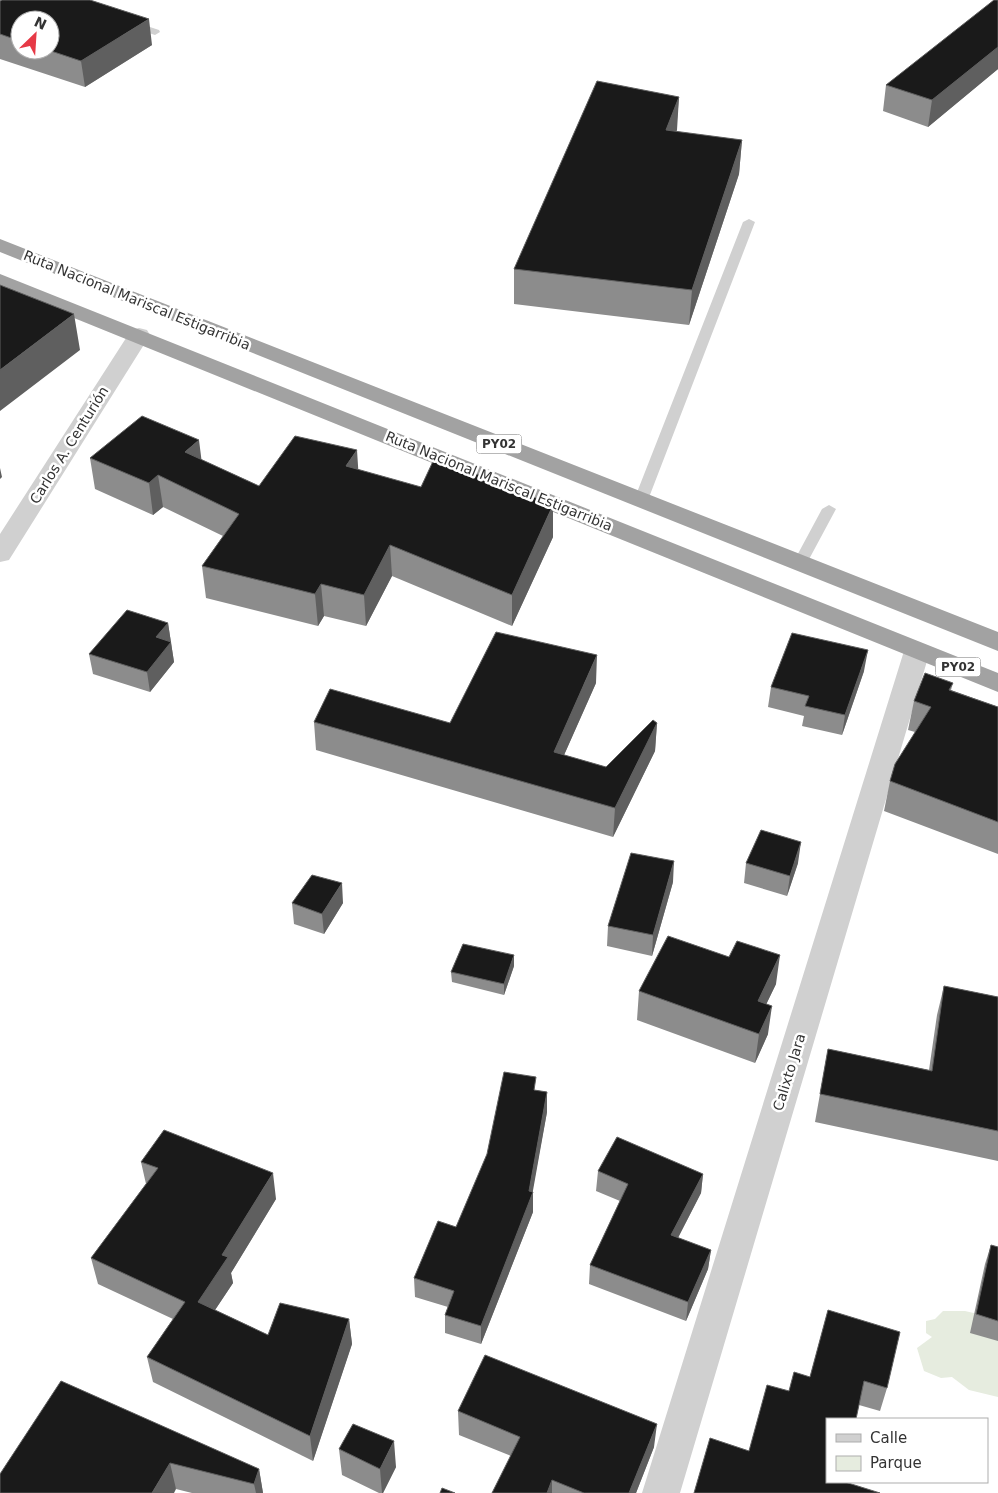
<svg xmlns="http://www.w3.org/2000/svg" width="998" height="1493" font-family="'DejaVu Sans',sans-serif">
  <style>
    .green { fill: #e6ecdf }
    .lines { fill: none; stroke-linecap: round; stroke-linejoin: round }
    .service { fill: #d0d0d0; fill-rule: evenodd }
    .minor { fill: #d0d0d0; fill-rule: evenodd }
    .trunk { fill: #a2a2a2; fill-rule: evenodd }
    .wall { fill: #8c8c8c; fill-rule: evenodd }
    .shaded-wall { fill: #5f5f5f }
    .building { fill: #1a1a1a; stroke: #5f5f5f }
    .labels { text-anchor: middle; stroke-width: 5; stroke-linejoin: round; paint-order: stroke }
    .shield { fill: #fff; stroke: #707070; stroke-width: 1 }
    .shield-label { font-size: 12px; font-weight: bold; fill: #333 }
    .street-label { font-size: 14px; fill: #333; stroke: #fff }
  </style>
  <rect width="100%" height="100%" fill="#fff"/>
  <path class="green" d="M943,1311H965L995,1318L998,1322V1397L969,1390L952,1377L941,1378L924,1371L917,1348L932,1337L926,1333V1321L935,1319Z"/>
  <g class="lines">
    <path class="service" d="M132,21L159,30L160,32L155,35L128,26V22Z
      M749,219L755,222L648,500L641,504L636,503L634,500L743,222Z
      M829,505L836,509L807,563L805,566H795L793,563L822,509Z"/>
    <path class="minor" d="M139,328L147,330L150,335L9,560L0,562V534L128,335L131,330Z
      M917,642L926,645L930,651L680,1493H642L904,651L908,645Z"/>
    <path class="trunk" d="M0,239L998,632V651L0,252Z
      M0,274L998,673V692L0,288Z"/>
  </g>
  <path class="wall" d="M998,0V69L928,127L883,111L886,85Z
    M0,1L152,45L85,87L0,59ZM20,20L50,50H20Z
    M679,97L676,132L742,140L739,174L689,325L514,304V269Z
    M90,458L202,460L259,486L358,470L553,537L512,626L392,576L366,626L324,616L318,626L206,598L202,566L223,536L163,507L153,515L95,489Z
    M168,623L174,662L150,692L93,674L89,654Z
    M864,671L842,735L802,726L804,716L768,707L771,687Z
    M596,683L564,755L606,767L657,723L655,751L613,837L316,750L314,722L450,723Z
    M953,683L951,690L998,707V854L884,811L890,781L915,732L908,730L914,701Z
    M746,863H798L787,896L744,883Z
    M673,882L652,956L607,946L608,926Z
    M292,903H343L324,934L294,924Z
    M514,966L504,995L452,982L451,972Z
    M776,984L766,1004L768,1034L755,1063L637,1020L639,991Z
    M944,986L998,997V1161L815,1122L828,1049L929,1070L937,1015Z
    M535,1090L547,1092V1112L532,1192L533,1212L481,1344L445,1333V1315L448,1307L415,1297L414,1278L456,1227Z
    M141,1162L276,1199L231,1273L233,1283L215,1310L268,1335L349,1319L352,1344L313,1461L153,1382L147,1357L173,1319L98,1284L91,1258L146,1184Z
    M598,1171L703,1174L701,1193L678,1238L711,1250L708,1269L686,1321L589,1284L590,1265L620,1201L596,1191Z
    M991,1245L998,1247V1341L970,1333L985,1264Z
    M828,1310L887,1388L880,1411L859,1405L827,1482L749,1451L789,1391L810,1377Z
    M61,1381L259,1469L263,1493H192L176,1489Z
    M458,1411L654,1447L636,1493H492L511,1456L459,1435Z
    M339,1449L396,1467L383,1493H379L342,1475Z"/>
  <path class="shaded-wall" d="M149,19L152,45L85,87L81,61Z
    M998,47V69L928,127L932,100Z
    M679,97L677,130L664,164L666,130Z
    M742,140L739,174L689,325L692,290Z
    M74,314L80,350L0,411V370Z
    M199,440L203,472L185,452Z
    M357,450L359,481L346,466Z
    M0,468L2,477L0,479Z
    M158,475L163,507L153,515L149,483Z
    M553,505V537L512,626V595Z
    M390,545L392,576L366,626L364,595Z
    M321,584L324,616L318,626L315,594Z
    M168,623L174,662L150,692L147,672L156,637Z
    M868,650L864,671L842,735L845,715Z
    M597,655L596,683L553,780L554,752Z
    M657,723L655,751L613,837L615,808Z
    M801,842L798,863L787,896L790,876Z
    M674,861L673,882L652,956L653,935Z
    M342,883L343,903L324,934L322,914Z
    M514,955V966L504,995V984Z
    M780,955L776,984L754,1030L758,1001Z
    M772,1006L768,1034L755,1063L759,1034Z
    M547,1092V1112L532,1196L533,1192V1212L481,1344V1326L529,1191Z
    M273,1173L276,1199L231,1273L233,1283L203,1328L198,1302L222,1255Z
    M703,1174L701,1193L669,1255L671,1235Z
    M711,1250L708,1269L686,1321L688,1302Z
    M349,1319L352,1344L313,1461L310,1436Z
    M657,1424L654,1447L636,1493H629Z
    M394,1441L396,1467L383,1493H382L380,1469Z
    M170,1463L176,1489L174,1493H152Z
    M259,1469L263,1493H256L254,1484Z
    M552,1480V1493H547Z"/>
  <path class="building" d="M2,0H90L149,19L81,61L48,50H50V20H20V41L0,34V1Z
    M994,0H998V47L932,100L886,85Z
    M597,81L679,97L666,130L742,140L692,290L514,269Z
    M0,285L74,314L0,370Z
    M142,416L199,440L185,452L259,486L295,436L357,450L346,466L421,487L435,457L553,505L512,595L390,545L364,595L321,584L315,594L202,566L239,514L158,475L149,483L90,458Z
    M127,610L168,623L156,637L171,642L147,672L89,654Z
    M496,632L597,655L554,752L606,767L653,720L657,723L615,808L314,722L330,689L450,723Z
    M792,633L868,650L845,715L805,706L809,696L771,687Z
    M925,673L953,683L949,690L998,707V822L890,781L895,764L931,707L914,701Z
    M761,830L801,842L790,876L746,863Z
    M631,853L674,861L653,935L608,926Z
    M312,875L342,883L322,914L292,903Z
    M668,936L729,957L737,941L780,955L758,1001L772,1006L759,1034L639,991Z
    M463,944L514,955L504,984L451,972Z
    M944,986L998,997V1131L820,1094L828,1049L932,1071Z
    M504,1072L536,1077L534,1090L547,1092L529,1191L533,1192L481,1326L445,1315L454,1291L414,1278L438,1221L456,1227L487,1154Z
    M164,1130L273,1173L222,1255L228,1257L198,1302L268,1335L280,1303L349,1319L310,1436L147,1357L185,1302L91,1258L158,1168L141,1162Z
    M617,1137L703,1174L671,1235L711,1250L688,1302L590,1265L628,1184L598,1171Z
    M991,1245L998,1247V1321L976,1314Z
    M828,1310L900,1332L887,1388L864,1381L856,1419H827V1482H845L880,1493H694L710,1438L749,1451L767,1385L789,1391L794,1372L810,1377Z
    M485,1355L657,1424L629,1493H584L552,1480L547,1493H492L520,1437L458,1411Z
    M61,1381L259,1469L254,1484L170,1463L152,1493H0V1474Z
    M353,1424L394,1441L380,1469L339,1449Z
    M442,1488L455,1493H440Z"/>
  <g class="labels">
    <g class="shield">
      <rect x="476.5" y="434.5" width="45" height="19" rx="4"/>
      <rect x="935.5" y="657.5" width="45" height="19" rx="4"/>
    </g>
    <g class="shield-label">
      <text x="499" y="448">PY02</text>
      <text x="958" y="671">PY02</text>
    </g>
    <g class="street-label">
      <text transform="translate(137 300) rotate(22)" y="5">Ruta Nacional Mariscal Estigarribia</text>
      <text transform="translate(69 445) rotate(-58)" y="5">Carlos A. Centurión</text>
      <text transform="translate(499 481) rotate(22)" y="5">Ruta Nacional Mariscal Estigarribia</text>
      <text transform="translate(789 1072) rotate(-73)" y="5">Calixto Jara</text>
    </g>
  </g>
  <rect x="826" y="1418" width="162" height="65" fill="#ffffff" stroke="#adadad"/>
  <rect x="836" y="1434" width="25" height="8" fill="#d0d0d0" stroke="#adadad"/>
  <text x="870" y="1443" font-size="15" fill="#333333">Calle</text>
  <rect x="836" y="1456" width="25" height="15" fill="#e6ecdf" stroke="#adadad"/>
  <text x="870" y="1468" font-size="15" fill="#333333">Parque</text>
  <g transform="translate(35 35) rotate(25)"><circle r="24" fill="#ffffff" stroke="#adadad"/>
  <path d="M0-4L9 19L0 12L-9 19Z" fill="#e63946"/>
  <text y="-8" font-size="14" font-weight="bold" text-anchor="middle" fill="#333333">N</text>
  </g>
</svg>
